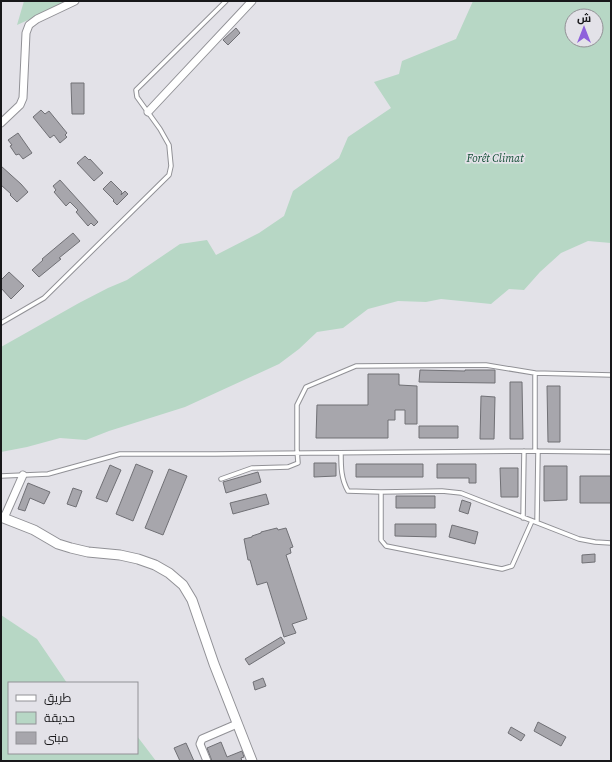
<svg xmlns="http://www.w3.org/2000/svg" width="612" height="762" font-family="'Source Serif 4',Cairo,serif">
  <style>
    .green { fill: #b7d7c5; fill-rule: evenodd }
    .building { fill: #a7a6ac; stroke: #707075 }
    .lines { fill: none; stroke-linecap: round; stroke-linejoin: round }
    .service-casing { stroke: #919196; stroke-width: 5.5 }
    .minor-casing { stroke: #919196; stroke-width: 9 }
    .secondary-casing { stroke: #919196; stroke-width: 11 }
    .service { stroke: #fff; stroke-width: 3.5 }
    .minor { stroke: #fff; stroke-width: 7 }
    .secondary { stroke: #fff; stroke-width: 9 }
    .labels { text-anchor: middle; stroke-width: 3.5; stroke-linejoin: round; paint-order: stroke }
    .park-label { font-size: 11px; font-style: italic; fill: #0f4b32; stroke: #e3e2e8 }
  </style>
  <rect width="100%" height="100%" fill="#e3e2e8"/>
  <path class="green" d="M24,1H70L17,25Z
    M473,1H611V243L588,241L561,253L540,272L524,290L509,289L491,304L441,299L426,302L398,301L368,309L343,328L317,332L299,349L279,364L185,407L109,431L86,440L60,438L27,447L1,452V347L79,303L108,288L127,280L180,244L207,240L216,255L259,233L284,216L293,191L339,158L348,137L391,108L374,82L399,74L402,61L456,39ZM572,16H596V40H572Z
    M1,615L37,639L67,683H9V753H137V736L156,761H1Z"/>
  <path class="building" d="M236,28L240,33L228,45L223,40Z
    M71,83H84V114H72Z
    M41,110L45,114L49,111L67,133L65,135L67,137L60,143L54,135L50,138L33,117Z
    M18,133L32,153L23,159L19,154L16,155L10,146L12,145L8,140Z
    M85,156L89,160L90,159L103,173L94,181L77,163Z
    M1,166L21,184L28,192L17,202L10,195L11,194L1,185Z
    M60,180L98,222L94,226L91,223L88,226L76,212L78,210L70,202L66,206L54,192L56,190L53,186Z
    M111,181L122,192L121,195L125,191L128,194L117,205L113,201L114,200L103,189Z
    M73,233L80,241L59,258L61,259L39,277L32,270L43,260L42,259Z
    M9,272L24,286L11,299L1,288V280Z
    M420,370L465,371V370H495V383L419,382Z
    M368,374H399V385L417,386V424H405V410H395V420H388V438H316L317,405H368Z
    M510,382H522L523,439H510Z
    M547,386H560V442H548Z
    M481,396L495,397L494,439H480Z
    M419,426H458V438H419Z
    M314,463H336V476L314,477Z
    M136,464L153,471L133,521L116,514Z
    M356,464H423V477H356Z
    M437,464H476V483H469V478H437Z
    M110,465L121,470L107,502L96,498Z
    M544,466H567V500L544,501Z
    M500,468H518V497H501Z
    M169,469L187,476L163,535L145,528Z
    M258,472L261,482L226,493L223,482Z
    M580,476H611V503H580Z
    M28,483L50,492L44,504L30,498L25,511L18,509Z
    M73,488L82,491L76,507L67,504Z
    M266,494L269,504L233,514L230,503Z
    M396,496H435V508H396Z
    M462,500L471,503L468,514L459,511Z
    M395,524H436V537L395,536Z
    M452,525L478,532L475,544L449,537Z
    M277,528L278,530L286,528L293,547L290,548L291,553L286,555L307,619L292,624L296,633L284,637L267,582L257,585L250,560H248L244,539L252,537V536L261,533V532Z
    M595,554V562L582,563V555Z
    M281,637L285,643L249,665L245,659Z
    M263,678L266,686L255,690L253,682Z
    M538,722L566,737L561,746L534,731Z
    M511,727L525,735L521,741L508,733Z
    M221,742L227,757L242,751L244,757L241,758L242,761H212L207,748Z
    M186,743L194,761H180L174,748Z"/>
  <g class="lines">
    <g class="service-casing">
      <path id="service" d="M1,323L44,298L169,175L171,166L169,145L160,129L137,97L136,90L226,1
        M535,451V373L611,375
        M341,453C341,467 341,479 348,491L381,492L442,491L461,493L579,539L595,542L611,543
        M1,476L48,474L120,454H215L524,451L611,452
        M221,479L252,468L288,467L298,463L297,449V405L306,387L356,366L486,365L535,373
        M381,492V540L386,546L502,569L512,566L532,521
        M523,518L524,451
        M537,522L538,451"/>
    </g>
    <g class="minor-casing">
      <path id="minor" d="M148,112L252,1
        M1,123L20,105L23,98L26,33L29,25L37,19L75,1
        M4,518L23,475
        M207,761L200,744L202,739L237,724"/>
    </g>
    <g class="secondary-casing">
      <path id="secondary" d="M1,517L34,530L58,544L71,548L88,552L120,555L138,559L155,565L169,573L183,585L192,600L214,664L252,761"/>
    </g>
    <use href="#service" class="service"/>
    <use href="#minor" class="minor"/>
    <use href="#secondary" class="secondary"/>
  </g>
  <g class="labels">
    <g class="park-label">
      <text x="495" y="162">Forêt Climat</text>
    </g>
  </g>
  <rect width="612" height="762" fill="none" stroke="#18181a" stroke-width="4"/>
  <rect x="8" y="682" width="130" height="72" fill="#e3e2e8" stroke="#929196"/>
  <rect x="16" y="695" width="20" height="6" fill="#ffffff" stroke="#929196"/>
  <text x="44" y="702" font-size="12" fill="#18181a">طريق</text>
  <rect x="16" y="712" width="20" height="12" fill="#b7d7c5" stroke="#929196"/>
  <text x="44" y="722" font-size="12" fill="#18181a">حديقة</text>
  <rect x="16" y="732" width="20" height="12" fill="#a7a6ac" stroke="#929196"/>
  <text x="44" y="742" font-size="12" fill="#18181a">مبنى</text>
  <g transform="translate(584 28)"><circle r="19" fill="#e3e2e8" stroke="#929196"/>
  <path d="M0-3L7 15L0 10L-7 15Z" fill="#8e61db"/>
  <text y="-6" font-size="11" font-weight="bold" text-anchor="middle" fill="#18181a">ش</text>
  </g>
</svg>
